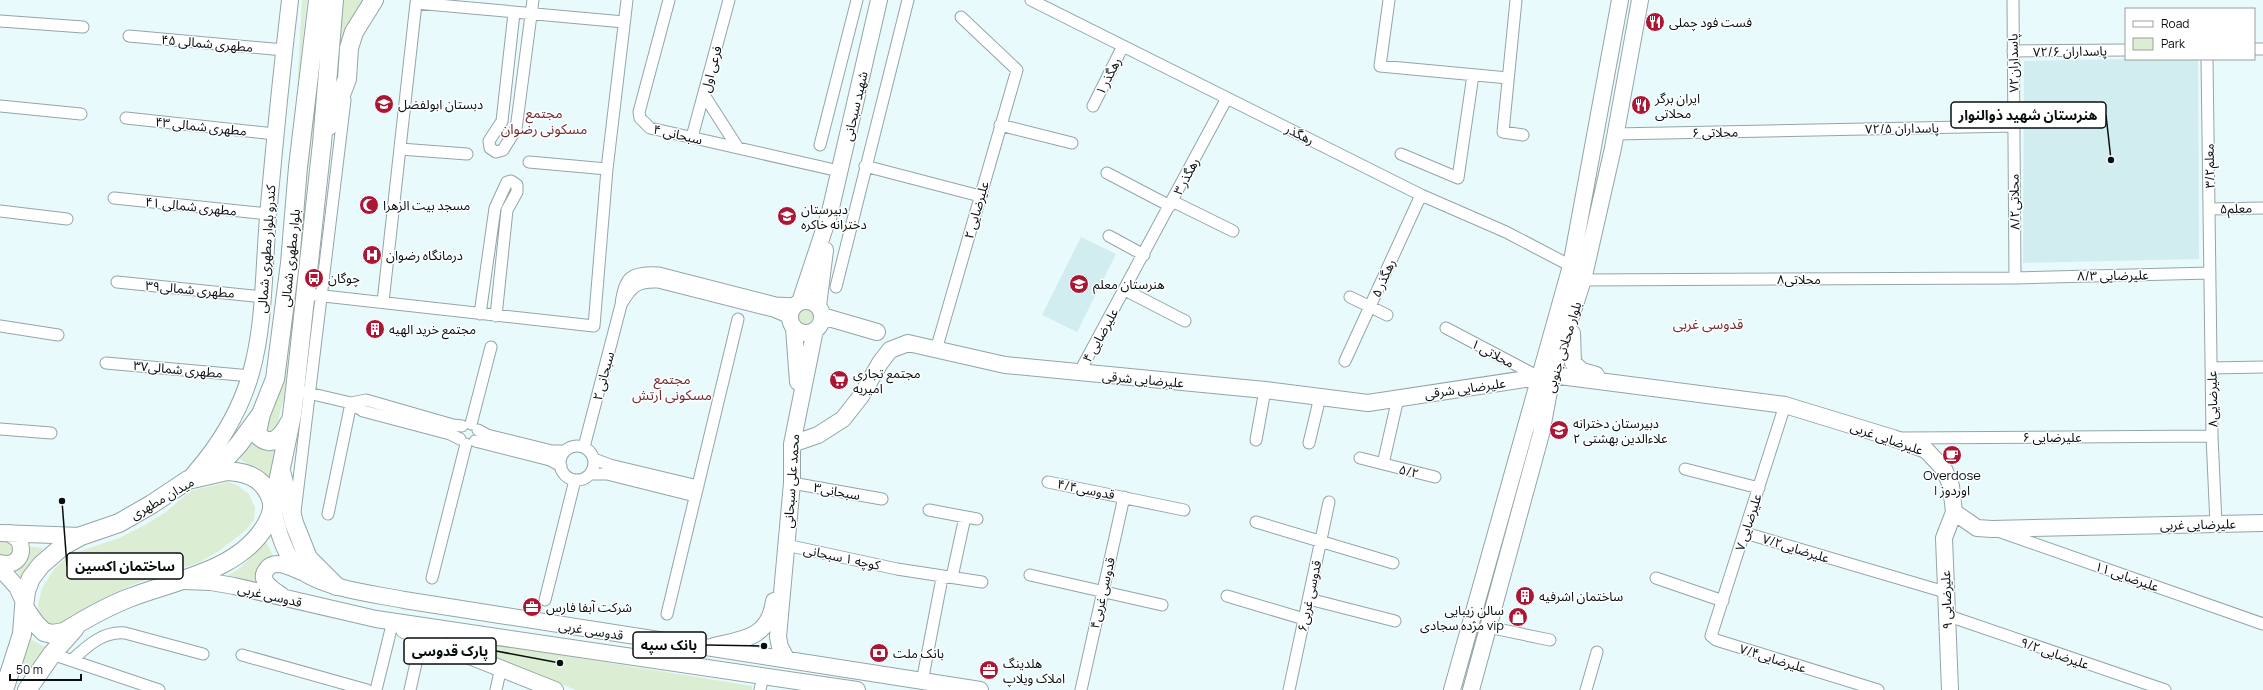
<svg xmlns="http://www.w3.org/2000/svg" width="2263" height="690" font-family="Manrope,'Noto Sans Arabic',sans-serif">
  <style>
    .built { fill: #d2edf0 }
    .green { fill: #dbedd3 }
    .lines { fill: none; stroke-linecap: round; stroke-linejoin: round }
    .street-casing { stroke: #94a5a7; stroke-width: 13 }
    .secondary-casing { stroke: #94a5a7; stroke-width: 18 }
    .primary-casing { stroke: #94a5a7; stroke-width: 20 }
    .street { stroke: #fff; stroke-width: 11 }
    .secondary { stroke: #fff; stroke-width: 16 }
    .primary { stroke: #fff; stroke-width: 18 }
    .labels { text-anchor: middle; stroke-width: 3; stroke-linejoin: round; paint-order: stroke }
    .poi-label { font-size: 13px; fill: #080e0f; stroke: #fff; text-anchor: start }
    .street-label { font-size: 13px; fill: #080e0f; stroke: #fff }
    .neighbourhood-label { font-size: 14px; fill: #722b31; stroke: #fff }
    .leader { fill: none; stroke: #080e0f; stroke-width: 1.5 }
    .callout-dot { fill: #080e0f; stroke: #fff; stroke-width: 1.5 }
    .callout { fill: #fff; stroke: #080e0f; stroke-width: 1.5 }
    .callout-label { font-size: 14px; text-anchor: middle; font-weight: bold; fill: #080e0f }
  </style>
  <rect width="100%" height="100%" fill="#e8fafc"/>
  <path class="built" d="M2126,59H2198L2199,259L2023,263L2024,61Z
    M1081,237L1116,254L1077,332L1042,315Z"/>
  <path class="green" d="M302,0H307L297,93Z
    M342,0H364L351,20L335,87Z
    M321,51L284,397L276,429L264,435Z
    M796 317a10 10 0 1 1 20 0a10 10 0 1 1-20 0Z
    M250,439L279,445L272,480L238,458Z
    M228,482L237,485L249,494L255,508L254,520L246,530L219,551L198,563L131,585L67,622L54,625L48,623L40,613L38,605L42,588L55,568L71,554L119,538L145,525L166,512L190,491Z
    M0,537L11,539L17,554L0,558Z
    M265,539L274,558C259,562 254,570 258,584L226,576C242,569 255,554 265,539Z
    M26,546L43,548L22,579L16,570C27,564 27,558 26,546Z
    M29,638L48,649L33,671L26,666H19Z
    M462,639L752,686V690H576L450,640Z"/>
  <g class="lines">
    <g class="street-casing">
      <path id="street" d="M669,0L639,112L640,118L650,128L839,171
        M1031,0L1421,195L1506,232L1571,266
        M1389,0L1380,66L1508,78
        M1516,0L1503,132L1523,135
        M2013,0L2015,278
        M514,13L502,121L489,141L490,148L496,152L503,150L516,129L533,0
        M0,21L83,27
        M129,36L284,50
        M2254,49H2263
        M2013,51L2126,50
        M2207,59L2212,436L2216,524
        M704,95L738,148
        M0,106L81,114
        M1093,106L1123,46
        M126,118L275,134
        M1000,125L1072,143
        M1615,134L2014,126
        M692,137L729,0
        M820,145L857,0
        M400,149L467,154
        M1401,154L1458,178L1473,75
        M529,162L607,169
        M865,166L980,196
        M1107,173L1170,206
        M114,198L268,214
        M1172,201L1233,231
        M2209,209L2263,208
        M0,211L67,219
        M1109,236L1144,255
        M1583,280L2015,278L2210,273
        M117,282L264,297
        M836,287L908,0
        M1125,290L1185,321
        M306,294L594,326L607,169L627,0
        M1350,297L1387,315
        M383,302L416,3L624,22
        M622,303C632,286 638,281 658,282L773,311L790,318
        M480,314L495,208L507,182L511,181L517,185V192L507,210L496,316
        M0,326L58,335
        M1446,328L1539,377
        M936,350L1017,70L961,17
        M1345,361L1421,195
        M106,363L251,376
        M2211,368L2263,367
        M1079,373L1227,98
        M304,392L351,403L363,411L450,434L460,439
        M351,403L366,400L453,425L462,426
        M1785,405L1711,636L1716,640L1878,690
        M471,424L491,347
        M0,429L51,433
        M478,430L487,435L552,451H565
        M1901,438L2212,436
        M1256,440L1265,390
        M475,441L550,460L561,466
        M1309,443L1320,397
        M560 463a17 17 0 1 1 34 0a17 17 0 1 1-34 0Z
        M584,447L621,305C624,277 631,271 659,273L776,303L796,304
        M1360,458L1435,477
        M594,459L610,465L698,486
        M1383,464L1398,398
        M1685,469L1759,488
        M590,474H607L695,496
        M1048,482L1184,510
        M792,483L882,499
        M929,510L977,519
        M295,512L345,100
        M328,514L351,403
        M1256,522L1393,563
        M1998,531L2263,624
        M1745,533L1945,592
        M786,545L897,569L982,582
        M1030,575L1162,605
        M432,578L466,444
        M1656,578L1723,601
        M1227,596L1304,619
        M1309,599L1395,621
        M545,600L575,480
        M667,614L738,319
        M1946,615L2165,690
        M1488,627L1550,640
        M52,654L159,690
        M242,655L367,690
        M72,660C87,646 103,631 125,633L203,654
        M922,682L942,578L952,577L965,517
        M376,690L392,625
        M410,690L422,636
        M496,690L501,667
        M760,690L763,676
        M1081,690L1124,497
        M1289,690L1329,502
        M1586,690L1597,652"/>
    </g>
    <g class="secondary-casing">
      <path id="secondary" d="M790 317a16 16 0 1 1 32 0a16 16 0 1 1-32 0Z
        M800,302L830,212L879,0
        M818,306L825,250
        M822,316L877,332
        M794,328L798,382
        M1572,333L1573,363L1582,371L1596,375
        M1552,375L1785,405L1893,438L1926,450L1944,469L1951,486L1954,512L1977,528L1992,529L2263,523
        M792,444L818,435L843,419L861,396L880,363L890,350L908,343L1005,365L1265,390L1368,403L1539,377
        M193,475C272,386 259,314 269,205C275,137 282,68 290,0
        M273,506C276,526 285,560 303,572C328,589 374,594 404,600L980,690
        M0,533L81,536
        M0,563C16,567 25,556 19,540L9,533
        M0,568L17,587L24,602
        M183,581L211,582L234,586L376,619L857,690
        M282,596C274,590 257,581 267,569C269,566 273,564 278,564C285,564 295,569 302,572
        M404,630L555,690
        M714,646C744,639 769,638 774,601
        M787,660L780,647L778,637L792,483V444L815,330
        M1452,690L1571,266L1620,0
        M1471,690L1541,434L1552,375L1583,280L1613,148L1640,0
        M1950,690L1944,538L1954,512"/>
    </g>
    <g class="primary-casing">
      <path id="primary" d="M329,126L347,79L349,48L354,32L374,0
        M261,414L257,432L260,437C273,448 283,435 289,423
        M204,471L229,455L239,444L261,414L275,379L290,263L298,167L318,0
        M227,471C242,472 257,475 266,489C274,501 274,510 267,523C241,571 175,580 129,598C106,607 85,619 64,632L52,634L44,632L35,623L24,607L26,591L31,578L41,565L63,546L81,536L119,523L152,504L188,480Z
        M282,475L294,523L308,558L336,586
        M273,506L292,415L295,390L322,143L334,0
        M4,690L22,634L24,607
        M27,690L52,654L75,628"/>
    </g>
    <use href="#street" class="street"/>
    <use href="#secondary" class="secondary"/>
    <use href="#primary" class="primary"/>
  </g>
  <defs>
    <g id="restaurant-disc" transform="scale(1)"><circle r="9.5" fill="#ab1635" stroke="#fff"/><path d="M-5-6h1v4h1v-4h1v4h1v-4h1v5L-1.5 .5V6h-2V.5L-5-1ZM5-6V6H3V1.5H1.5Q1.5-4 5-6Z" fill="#fff"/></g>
    <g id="school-disc" transform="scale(1)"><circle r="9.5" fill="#ab1635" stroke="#fff"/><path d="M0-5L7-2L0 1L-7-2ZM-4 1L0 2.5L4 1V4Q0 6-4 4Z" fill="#fff"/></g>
    <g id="mosque-disc" transform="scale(1)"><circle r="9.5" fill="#ab1635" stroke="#fff"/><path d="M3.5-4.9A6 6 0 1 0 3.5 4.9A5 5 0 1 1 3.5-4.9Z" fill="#fff"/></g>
    <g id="hospital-disc" transform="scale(1)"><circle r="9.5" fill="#ab1635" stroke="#fff"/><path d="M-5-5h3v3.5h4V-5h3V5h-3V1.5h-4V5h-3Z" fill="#fff"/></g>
    <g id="bus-disc" transform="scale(1)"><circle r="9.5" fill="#ab1635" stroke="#fff"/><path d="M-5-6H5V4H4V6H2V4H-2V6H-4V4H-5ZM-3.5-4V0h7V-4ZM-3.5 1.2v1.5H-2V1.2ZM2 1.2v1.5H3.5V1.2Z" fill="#fff"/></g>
    <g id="building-disc" transform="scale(1)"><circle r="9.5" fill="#ab1635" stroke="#fff"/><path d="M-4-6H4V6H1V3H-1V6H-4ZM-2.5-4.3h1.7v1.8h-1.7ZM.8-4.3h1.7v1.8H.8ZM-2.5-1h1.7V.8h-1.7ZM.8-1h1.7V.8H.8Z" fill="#fff"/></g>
    <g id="supermarket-disc" transform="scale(1)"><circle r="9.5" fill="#ab1635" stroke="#fff"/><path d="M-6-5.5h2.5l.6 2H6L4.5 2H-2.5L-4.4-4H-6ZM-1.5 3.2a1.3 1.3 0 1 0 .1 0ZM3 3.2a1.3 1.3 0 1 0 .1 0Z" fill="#fff"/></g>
    <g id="cafe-disc" transform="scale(1)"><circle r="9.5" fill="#ab1635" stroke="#fff"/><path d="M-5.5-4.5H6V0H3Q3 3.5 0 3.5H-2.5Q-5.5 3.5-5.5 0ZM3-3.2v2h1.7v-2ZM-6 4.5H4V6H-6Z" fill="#fff"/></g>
    <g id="office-disc" transform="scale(1)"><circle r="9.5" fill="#ab1635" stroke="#fff"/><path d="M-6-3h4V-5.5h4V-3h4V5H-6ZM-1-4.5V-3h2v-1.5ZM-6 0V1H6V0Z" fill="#fff"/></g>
    <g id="shop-disc" transform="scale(1)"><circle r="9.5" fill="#ab1635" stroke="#fff"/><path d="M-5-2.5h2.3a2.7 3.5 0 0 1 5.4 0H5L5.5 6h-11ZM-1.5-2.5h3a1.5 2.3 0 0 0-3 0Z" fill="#fff"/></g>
    <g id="bank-disc" transform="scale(1)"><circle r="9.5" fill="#ab1635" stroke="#fff"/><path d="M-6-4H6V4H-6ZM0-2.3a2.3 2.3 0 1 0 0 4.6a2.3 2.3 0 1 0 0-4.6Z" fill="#fff"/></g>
  </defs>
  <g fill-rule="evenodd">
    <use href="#restaurant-disc" x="1655" y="22"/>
    <use href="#school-disc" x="384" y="104"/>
    <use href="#restaurant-disc" x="1641" y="105"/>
    <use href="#mosque-disc" x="369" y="205"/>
    <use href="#school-disc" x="787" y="216"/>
    <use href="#hospital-disc" x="372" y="255"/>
    <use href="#bus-disc" x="314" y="278"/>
    <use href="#school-disc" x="1079" y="284"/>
    <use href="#building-disc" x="375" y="329"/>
    <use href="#supermarket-disc" x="839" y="380"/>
    <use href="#school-disc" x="1559" y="430"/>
    <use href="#cafe-disc" x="1952" y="455"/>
    <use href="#building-disc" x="1525" y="596"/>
    <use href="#office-disc" x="532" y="607"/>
    <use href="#shop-disc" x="1518" y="617"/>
    <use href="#bank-disc" x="879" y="653"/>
    <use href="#office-disc" x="989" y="670"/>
  </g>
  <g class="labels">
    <g class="poi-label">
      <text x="1669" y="27">فست فود چملی</text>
      <text x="1655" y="103">ایران برگر<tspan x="1655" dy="15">محلاتی</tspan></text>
      <text x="398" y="109">دبستان ابولفضل</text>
      <text x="383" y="210">مسجد بیت الزهرا</text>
      <text x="801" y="214">دبیرستان<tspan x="801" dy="15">دخترانه خاکره</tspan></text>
      <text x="386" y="260">درمانگاه رضوان</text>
      <text x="328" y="283">چوگان</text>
      <text x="1093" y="289">هنرستان معلم</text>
      <text x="389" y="334">مجتمع خرید الهیه</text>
      <text x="853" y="378">مجتمع تجاری<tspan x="853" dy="15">امیریه</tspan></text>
      <text x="1573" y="428">دبیرستان دخترانه<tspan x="1573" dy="15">علاءالدین بهشتی ۲</tspan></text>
      <text x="1952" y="480" text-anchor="middle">Overdose<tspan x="1952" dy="15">| اوردوز</tspan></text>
      <text x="1539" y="601">ساختمان اشرفیه</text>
      <text x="546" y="612">شرکت آبفا فارس</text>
      <text x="1504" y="615" text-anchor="end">سالن زیبایی<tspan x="1504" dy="15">مژده سجادی vip</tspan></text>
      <text x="893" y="658">بانک ملت</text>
      <text x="1003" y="668">هلدینگ<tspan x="1003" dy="15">املاک ویلاپ</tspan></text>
    </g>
    <g class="street-label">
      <text transform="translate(207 43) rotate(5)" y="5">مطهرى شمالى ۴۵</text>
      <text transform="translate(2070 51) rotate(-1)" y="5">۷۲/۶ پاسداران</text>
      <text transform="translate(2013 63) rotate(-91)" y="5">پاسداران۷۲</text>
      <text transform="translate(711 69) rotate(-75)" y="5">فرعی اول</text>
      <text transform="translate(1108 76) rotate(-63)" y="5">۱ رهگذر</text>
      <text transform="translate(855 106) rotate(-77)" y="5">شهید سبحانی</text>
      <text transform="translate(201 126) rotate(6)" y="5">مطهرى شمالى ۴۳</text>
      <text transform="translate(1902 128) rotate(-1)" y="5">۷۲/۵ پاسداران</text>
      <text transform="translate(1715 132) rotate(-1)" y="5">۶ محلاتی</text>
      <text transform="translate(678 134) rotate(13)" y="5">سبحانی ۴</text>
      <text transform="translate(1300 134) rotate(27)" y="5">رهگذر</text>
      <text transform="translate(2209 166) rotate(-91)" y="5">معلم۳/۲</text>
      <text transform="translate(1186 176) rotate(-62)" y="5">۳ رهگذر</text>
      <text transform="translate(2014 202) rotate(-91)" y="5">محلاتی۸/۲</text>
      <text transform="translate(191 206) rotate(6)" y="5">۴۱ مطهرى شمالى</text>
      <text transform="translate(2236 208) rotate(-2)" y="5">معلم۵</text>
      <text transform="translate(976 210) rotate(-74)" y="5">۲ علیرضایی</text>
      <text transform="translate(266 249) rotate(-86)" y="5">کندرو بلوار مطهری شمالی</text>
      <text transform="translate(290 258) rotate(-84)" y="5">بلوار مطهری شمالی</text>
      <text transform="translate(2113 275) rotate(-1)" y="5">۸/۳ علیرضایی</text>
      <text transform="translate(1383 278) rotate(-66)" y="5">۵ رهگذر</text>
      <text x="1799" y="284">محلاتی۸</text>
      <text transform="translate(190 289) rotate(5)" y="5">مطهرى شمالى۳۹</text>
      <text transform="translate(1100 335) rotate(-61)" y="5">۴ علیرضایی</text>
      <text transform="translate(1563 347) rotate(-73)" y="5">بلوار محلاتی جنوبی</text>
      <text transform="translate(1493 353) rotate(28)" y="5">۱ محلاتی</text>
      <text transform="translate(178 369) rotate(5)" y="5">مطهرى شمالى۳۷</text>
      <text transform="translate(603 376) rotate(-75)" y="5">سبحانی ۲</text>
      <text transform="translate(1143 379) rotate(5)" y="5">علیرضایی شرقی</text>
      <text transform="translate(1465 388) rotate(-8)" y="5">علیرضایی شرقی</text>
      <text transform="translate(2212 399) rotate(-91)" y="5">علیرضایی۸</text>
      <text x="2052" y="442">۶ علیرضایی</text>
      <text transform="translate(1887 438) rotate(19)" y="5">علیرضایی غربی</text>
      <text transform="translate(1409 471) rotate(15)" y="5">۵/۲</text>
      <text transform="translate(791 481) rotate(-86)" y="5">محمد علی سبحانی</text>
      <text transform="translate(1086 489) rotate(11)" y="5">قدوسی۴/۴</text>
      <text transform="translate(837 491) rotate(10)" y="5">سبحانی۳</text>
      <text transform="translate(162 498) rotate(-30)" y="5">میدان مطهری</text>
      <text transform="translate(1748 522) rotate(-72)" y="5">۷ علیرضایی</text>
      <text transform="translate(2198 524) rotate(-1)" y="5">علیرضایی غربی</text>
      <text transform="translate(1796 548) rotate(17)" y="5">علیرضایی۷/۲</text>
      <text transform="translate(842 557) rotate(12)" y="5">کوچه ۱ سبحانی</text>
      <text transform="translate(2127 576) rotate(19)" y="5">۱۱ علیرضایی</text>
      <text transform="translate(1102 593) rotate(-77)" y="5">قدوسی غربی۴</text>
      <text transform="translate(270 595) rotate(13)" y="5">قدوسی غربی</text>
      <text transform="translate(1309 596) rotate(-78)" y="5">قدوسی غربی۶</text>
      <text transform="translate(1946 600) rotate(-92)" y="5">۹ علیرضایی</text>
      <text transform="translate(591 630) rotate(9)" y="5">قدوسی غربی</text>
      <text transform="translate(2055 653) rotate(19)" y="5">۹/۲ علیرضایی</text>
      <text transform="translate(1773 658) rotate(17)" y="5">علیرضایی۷/۴</text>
    </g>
    <g class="neighbourhood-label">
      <text x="544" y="118">مجتمع<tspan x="544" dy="16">مسکونی رضوان</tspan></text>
      <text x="1708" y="329">قدوسی غربی</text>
      <text x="672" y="384">مجتمع<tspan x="672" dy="16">مسکونی ارتش</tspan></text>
    </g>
  </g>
  <path class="leader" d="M2111 160L2106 115M62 501L67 566M764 646L706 645M560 663L496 651"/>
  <g class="callout-dot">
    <circle cx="2111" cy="160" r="4"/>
    <circle cx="62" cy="501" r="4"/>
    <circle cx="764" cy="646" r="4"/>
    <circle cx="560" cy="663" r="4"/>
  </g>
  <g class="callout">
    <rect x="1951" y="102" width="155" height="26" rx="4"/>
    <rect x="67" y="553" width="116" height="26" rx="4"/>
    <rect x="633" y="632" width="73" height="26" rx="4"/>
    <rect x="404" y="638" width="92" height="26" rx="4"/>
  </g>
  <g class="callout-label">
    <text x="2028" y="120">هنرستان شهید ذوالنوار</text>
    <text x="125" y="571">ساختمان اکسین</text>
    <text x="669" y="650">بانک سپه</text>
    <text x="450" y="656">پارک قدوسی</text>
  </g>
  <rect x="2125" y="8" width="130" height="52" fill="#ffffff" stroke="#9c9f9f"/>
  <rect x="2133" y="21" width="20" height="6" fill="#ffffff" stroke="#9c9f9f"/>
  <text x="2161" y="28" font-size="12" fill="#080e0f">Road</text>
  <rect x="2133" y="38" width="20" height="12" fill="#dbedd3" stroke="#9c9f9f"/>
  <text x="2161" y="48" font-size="12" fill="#080e0f">Park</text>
  <path d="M10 674v6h71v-6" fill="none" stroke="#080e0f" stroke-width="2"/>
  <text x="16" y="674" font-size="12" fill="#080e0f" stroke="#ffffff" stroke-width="3" paint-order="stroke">50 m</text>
</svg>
